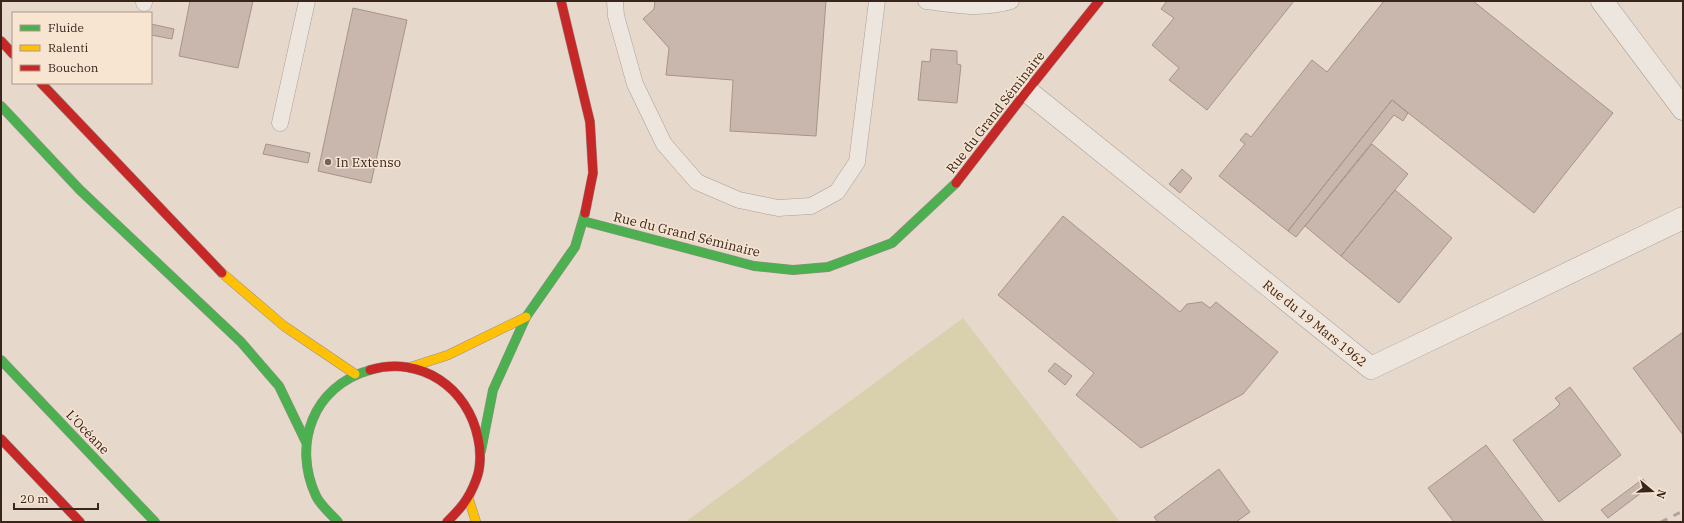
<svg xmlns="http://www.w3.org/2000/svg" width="1684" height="523" font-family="'IBM Plex Serif',serif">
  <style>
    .green { fill: #d9d1ae }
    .building { fill: #c9b6ad; stroke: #a6948b }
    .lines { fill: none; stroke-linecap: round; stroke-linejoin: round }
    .lane-casing { stroke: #ab9e95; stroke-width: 17 }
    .street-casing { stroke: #ab9e95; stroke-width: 23 }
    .fast-casing { stroke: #9a8e86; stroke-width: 10 }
    .slow-casing { stroke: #9a8e86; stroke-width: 10 }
    .jam-casing { stroke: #9a8e86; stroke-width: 10 }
    .lane { stroke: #ede6df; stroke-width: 16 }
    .street { stroke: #ede6df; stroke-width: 22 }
    .fast { stroke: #4caf50; stroke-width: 9 }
    .slow { stroke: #ffc107; stroke-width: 9 }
    .jam { stroke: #c62828; stroke-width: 9 }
    .rail { stroke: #aca59f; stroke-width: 3; stroke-dasharray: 7 7; stroke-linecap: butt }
    .poi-dot { fill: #76645a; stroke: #f7e5d2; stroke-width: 1.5 }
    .labels { text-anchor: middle; stroke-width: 3; stroke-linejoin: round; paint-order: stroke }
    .street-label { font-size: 13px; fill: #3a251d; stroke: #f7e5d2 }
    .poi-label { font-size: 13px; fill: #3a251d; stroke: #f7e5d2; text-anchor: start }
  </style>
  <rect width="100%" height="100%" fill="#e6d9cc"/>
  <path class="green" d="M963,318L1120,522H685Z"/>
  <path class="building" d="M190,1H253L238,68L179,56Z
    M655,1H826L816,136L730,131L733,80L666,75L669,48L643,19L654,9Z
    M1167,1H1294L1207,110L1169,80L1179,68L1152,45L1174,18L1161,9Z
    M1384,1H1473L1613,113L1534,213L1392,100L1288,231L1219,176L1245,144L1240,140L1246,133L1251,137L1312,60L1327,72Z
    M353,8L407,20L371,183L318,171Z
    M151,24L174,29L172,39L151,35Z
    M931,49L957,51V64L961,65L957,103L918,100L922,61L930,62Z
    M1392,100L1408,113L1403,121L1394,115L1296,237L1288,231Z
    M266,144L310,153L308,163L263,154Z
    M1372,144L1408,174L1341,256L1305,226Z
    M1182,169L1192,178L1180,193L1169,184Z
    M1395,190L1452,238L1399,303L1341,256Z
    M1063,216L1180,312L1187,304L1202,302L1210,308L1216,302L1278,352L1243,394L1141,448L1076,395L1094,373L998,295Z
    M1683,332V435L1633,368Z
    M1055,363L1072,376L1065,385L1048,371Z
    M1570,387L1621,455L1559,502L1513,440L1554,410L1560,404L1555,398Z
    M1486,445L1544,522H1454L1428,488Z
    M1219,469L1250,512L1236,522H1158L1154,517Z
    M1643,479L1649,487L1608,518L1601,510Z"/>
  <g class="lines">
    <g class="lane-casing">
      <path id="lane" d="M615,1L616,16L635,84L664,144L697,182L739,200L778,208L811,206L837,192L857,162L877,1
        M926,1C954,5 983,10 1011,1
        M144,3V1
        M280,123L307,1"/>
    </g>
    <g class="street-casing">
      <path id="street" d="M1602,1L1683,109
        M1027,91L1371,368L1683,218"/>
    </g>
    <g class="fast-casing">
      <path id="fast" d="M1,106L80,190L241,342L279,386L306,442
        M583,221L754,266L793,270L828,267L892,243L956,183
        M1,360L155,522
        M481,451L493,390L526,317L575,247L585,213
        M338,522C331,514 321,506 316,496C292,444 313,386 370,370"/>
    </g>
    <g class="slow-casing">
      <path id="slow" d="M222,273L284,326L355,374
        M411,367L448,355L526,317
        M468,497L476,522"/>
    </g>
    <g class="jam-casing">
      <path id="jam" d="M561,1L590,122L593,173L585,213
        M1,41L13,54
        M41,83L222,273
        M956,183L1027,91L1099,1
        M370,370C421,355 468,388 478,438C481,451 481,468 476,480C469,499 461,508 447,522
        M1,439L80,522"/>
    </g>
    <use href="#lane" class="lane"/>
    <use href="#street" class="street"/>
    <use href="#fast" class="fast"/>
    <use href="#slow" class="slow"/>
    <use href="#jam" class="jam"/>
    <path class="rail" d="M1661,522L1683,511"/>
  </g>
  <circle class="poi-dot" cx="328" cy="162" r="4"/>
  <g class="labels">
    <g class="street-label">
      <text transform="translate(995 112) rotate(-52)" y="5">Rue du Grand Séminaire</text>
      <text transform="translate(687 234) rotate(14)" y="5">Rue du Grand Séminaire</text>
      <text transform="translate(1315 323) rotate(39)" y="5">Rue du 19 Mars 1962</text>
      <text transform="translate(88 432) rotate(46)" y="5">L’Océane</text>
    </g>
    <g class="poi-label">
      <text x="336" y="167">In Extenso</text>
    </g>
  </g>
  <rect width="1684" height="523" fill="none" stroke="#3a251d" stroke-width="4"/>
  <rect x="12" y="12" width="140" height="72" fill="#f7e5d2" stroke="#ab988a"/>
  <rect x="20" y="25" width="20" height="6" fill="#4caf50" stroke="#ab988a"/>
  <text x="48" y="32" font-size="12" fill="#3a251d">Fluide</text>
  <rect x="20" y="45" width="20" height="6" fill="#ffc107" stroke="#ab988a"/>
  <text x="48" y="52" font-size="12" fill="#3a251d">Ralenti</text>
  <rect x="20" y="65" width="20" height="6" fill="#c62828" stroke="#ab988a"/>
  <text x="48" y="72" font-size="12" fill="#3a251d">Bouchon</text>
  <g transform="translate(1652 491) rotate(109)" stroke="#f7e5d2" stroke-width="3" paint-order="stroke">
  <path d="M0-3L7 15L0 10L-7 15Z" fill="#3a251d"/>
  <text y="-6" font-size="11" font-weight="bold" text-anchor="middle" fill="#3a251d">N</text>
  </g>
  <path d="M14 503v6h84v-6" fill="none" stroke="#3a251d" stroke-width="2"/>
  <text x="20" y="503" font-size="12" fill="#3a251d" stroke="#f7e5d2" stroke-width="3" paint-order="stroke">20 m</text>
</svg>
